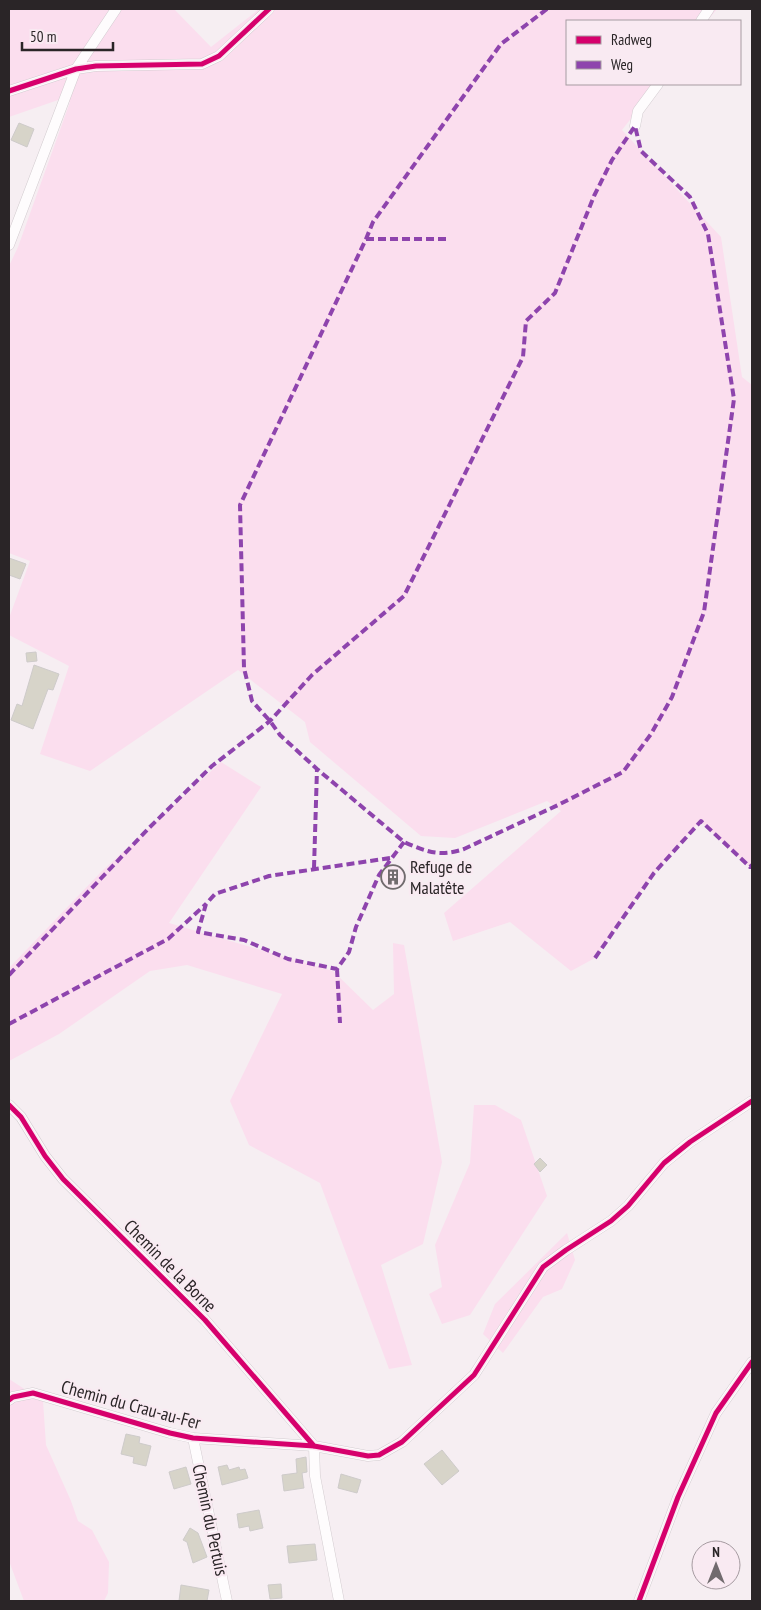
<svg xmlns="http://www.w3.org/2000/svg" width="761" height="1610" font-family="'PT Sans Narrow',sans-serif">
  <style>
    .green { fill: #fbdeee }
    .building { fill: #d7d4c9; stroke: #cecbca }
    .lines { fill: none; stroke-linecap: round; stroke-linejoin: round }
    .minor-casing { stroke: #d3ccd0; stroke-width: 11 }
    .minor { stroke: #fefcfd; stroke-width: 10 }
    .quiet { stroke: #8e44ad; stroke-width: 4; stroke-dasharray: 8 4; stroke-linecap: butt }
    .cycleway-casing { stroke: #f9eaf2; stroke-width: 8 }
    .cycleway { stroke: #d6006c; stroke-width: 5 }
    .labels { text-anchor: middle; stroke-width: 4.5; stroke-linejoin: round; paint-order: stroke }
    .poi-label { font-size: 18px; fill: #2a2527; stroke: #f9eaf2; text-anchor: start }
    .street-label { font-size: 18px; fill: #2a2527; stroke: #f9eaf2 }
  </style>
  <rect width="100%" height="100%" fill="#f6eef2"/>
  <path class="green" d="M9,9H174L211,47L259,9H717L707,21H567V84H658L622,130L721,237L742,377L752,385V865L750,867L700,821L654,873L595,958L571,971L510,922L453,941L444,913L561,811L547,801L455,838L421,836L310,742L305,722L238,670L90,771L40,754L69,666L9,635V618L30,561L9,553V266L18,247L70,102L61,99L9,117Z
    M221,762L261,787L169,923L333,971L373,1010L394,994L393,943L404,945L442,1162L423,1244L381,1265L412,1365L389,1369L320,1183L249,1145L230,1101L282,994L187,965L150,971L59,1034L9,1061V968L101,872Z
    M474,1105H495L521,1120L547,1196L470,1315L442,1324L429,1294L442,1287L435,1245L470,1163Z
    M567,1233L575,1260L562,1289L543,1297L503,1353L483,1334L495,1304Z
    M9,1379L43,1401L46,1445L71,1501L78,1521L92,1530L109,1562L108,1593L104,1601H24L9,1561Z"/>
  <path class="building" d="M19,123L34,129L27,147L11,140Z
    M9,558L26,564L20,579L9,575Z
    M36,652L37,661L27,662L26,653Z
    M34,665L59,674L53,690L48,689L33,729L11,720L17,704L22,706Z
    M397,866L405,878L389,889L381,877Z
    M540,1158L547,1165L540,1172L534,1164Z
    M126,1434L140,1437L139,1443L151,1446L146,1466L133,1463L134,1457L121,1454Z
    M442,1450L459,1471L442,1485L424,1464Z
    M306,1457L307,1472L302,1473L304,1488L284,1491L282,1475L297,1473L296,1459Z
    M227,1465L229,1470L239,1467L240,1470L245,1469L248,1478L222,1485L218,1467Z
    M186,1467L191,1484L174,1489L169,1472Z
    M341,1474L361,1480L357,1493L338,1488Z
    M259,1510L263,1528L250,1531L249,1526L239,1528L237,1514Z
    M190,1528L198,1533L207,1557L193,1563L187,1542L183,1540Z
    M315,1544L317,1560L289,1563L287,1546Z
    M281,1584L282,1598L270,1599L268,1585Z
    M181,1585L209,1590L207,1601H179Z"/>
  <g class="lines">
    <g class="minor-casing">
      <path id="minor" d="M701,21L709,9
        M9,91L76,69L96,66L202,64L219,56L269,9
        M635,126L638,111L658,84
        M9,245L76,69L116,9
        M9,1105L21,1117L45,1156L63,1179L205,1320L314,1446
        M9,1400L13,1397L33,1393L170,1433L193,1438L314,1446L368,1456L379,1455L386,1451L402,1442L474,1375L543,1267L566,1250L611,1221L628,1206L664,1163L690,1142L752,1101
        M193,1438L227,1601
        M314,1446L315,1476L339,1601
        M639,1601L678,1497L716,1413L752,1362"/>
    </g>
    <use href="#minor" class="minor"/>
    <path class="quiet" d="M547,9L501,44L373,222L366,239L240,505L244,668L252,701L270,721L280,735L317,769L404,842C427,852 440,857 464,849L558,805L623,772L651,734L672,697L704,612L734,399L708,234L690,197L641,151L635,126
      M366,239H447
      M390,858L269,876L215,894L206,904L198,932L244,940L288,959L337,969L349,952L356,927L379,875L404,842
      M314,868L317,769
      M595,958L654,873L701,821L750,867L752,865
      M337,969L340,1023
      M9,975L149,828L212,766L270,721L312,675L404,596L523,357L526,321L555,293L594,196L612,160L635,126
      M9,1024L168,939L206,904"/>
    <g class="cycleway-casing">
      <path id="cycleway" d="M9,91L76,69L96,66L202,64L219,56L269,9
        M9,1105L21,1117L45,1156L63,1179L205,1320L314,1446
        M9,1400L13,1397L33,1393L170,1433L193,1438L314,1446L368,1456L379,1455L386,1451L402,1442L474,1375L543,1267L566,1250L611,1221L628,1206L664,1163L690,1142L752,1101
        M639,1601L678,1497L716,1413L752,1362"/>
    </g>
    <use href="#cycleway" class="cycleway"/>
  </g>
  <defs>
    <g id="building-ring" transform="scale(1.25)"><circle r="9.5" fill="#f9eaf2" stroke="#716b6e" stroke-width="1.5"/><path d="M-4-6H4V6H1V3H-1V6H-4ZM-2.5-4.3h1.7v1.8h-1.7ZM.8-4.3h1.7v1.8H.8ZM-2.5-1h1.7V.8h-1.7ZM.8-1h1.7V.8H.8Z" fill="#716b6e"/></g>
  </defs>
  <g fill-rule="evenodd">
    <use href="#building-ring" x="393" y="877"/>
  </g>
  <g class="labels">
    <g class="poi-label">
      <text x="410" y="873">Refuge de<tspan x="410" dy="21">Malatête</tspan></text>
    </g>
    <g class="street-label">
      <text transform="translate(170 1266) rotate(45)" y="6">Chemin de la Borne</text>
      <text transform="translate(131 1405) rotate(15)" y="6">Chemin du Crau-au-Fer</text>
      <text transform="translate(210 1520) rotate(78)" y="6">Chemin du Pertuis</text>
    </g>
  </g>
  <rect width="761" height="1610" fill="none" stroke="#2a2527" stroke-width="20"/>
  <rect x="566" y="20" width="175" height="65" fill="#f9eaf2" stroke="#a69ba1"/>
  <rect x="576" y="36" width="25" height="8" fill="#d6006c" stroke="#a69ba1"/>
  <text x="611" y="45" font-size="15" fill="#2a2527">Radweg</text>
  <rect x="576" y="61" width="25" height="8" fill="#8e44ad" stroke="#a69ba1"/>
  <text x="611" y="70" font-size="15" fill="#2a2527">Weg</text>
  <g transform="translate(716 1565)"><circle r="24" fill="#f9eaf2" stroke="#a69ba1"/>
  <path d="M0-4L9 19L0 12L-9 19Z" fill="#716b6e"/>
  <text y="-8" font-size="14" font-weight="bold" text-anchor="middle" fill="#2a2527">N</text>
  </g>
  <path d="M22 42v8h91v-8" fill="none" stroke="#2a2527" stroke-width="2.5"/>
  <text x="30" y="42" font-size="15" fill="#2a2527" stroke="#f9eaf2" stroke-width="4" paint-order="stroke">50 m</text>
</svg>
